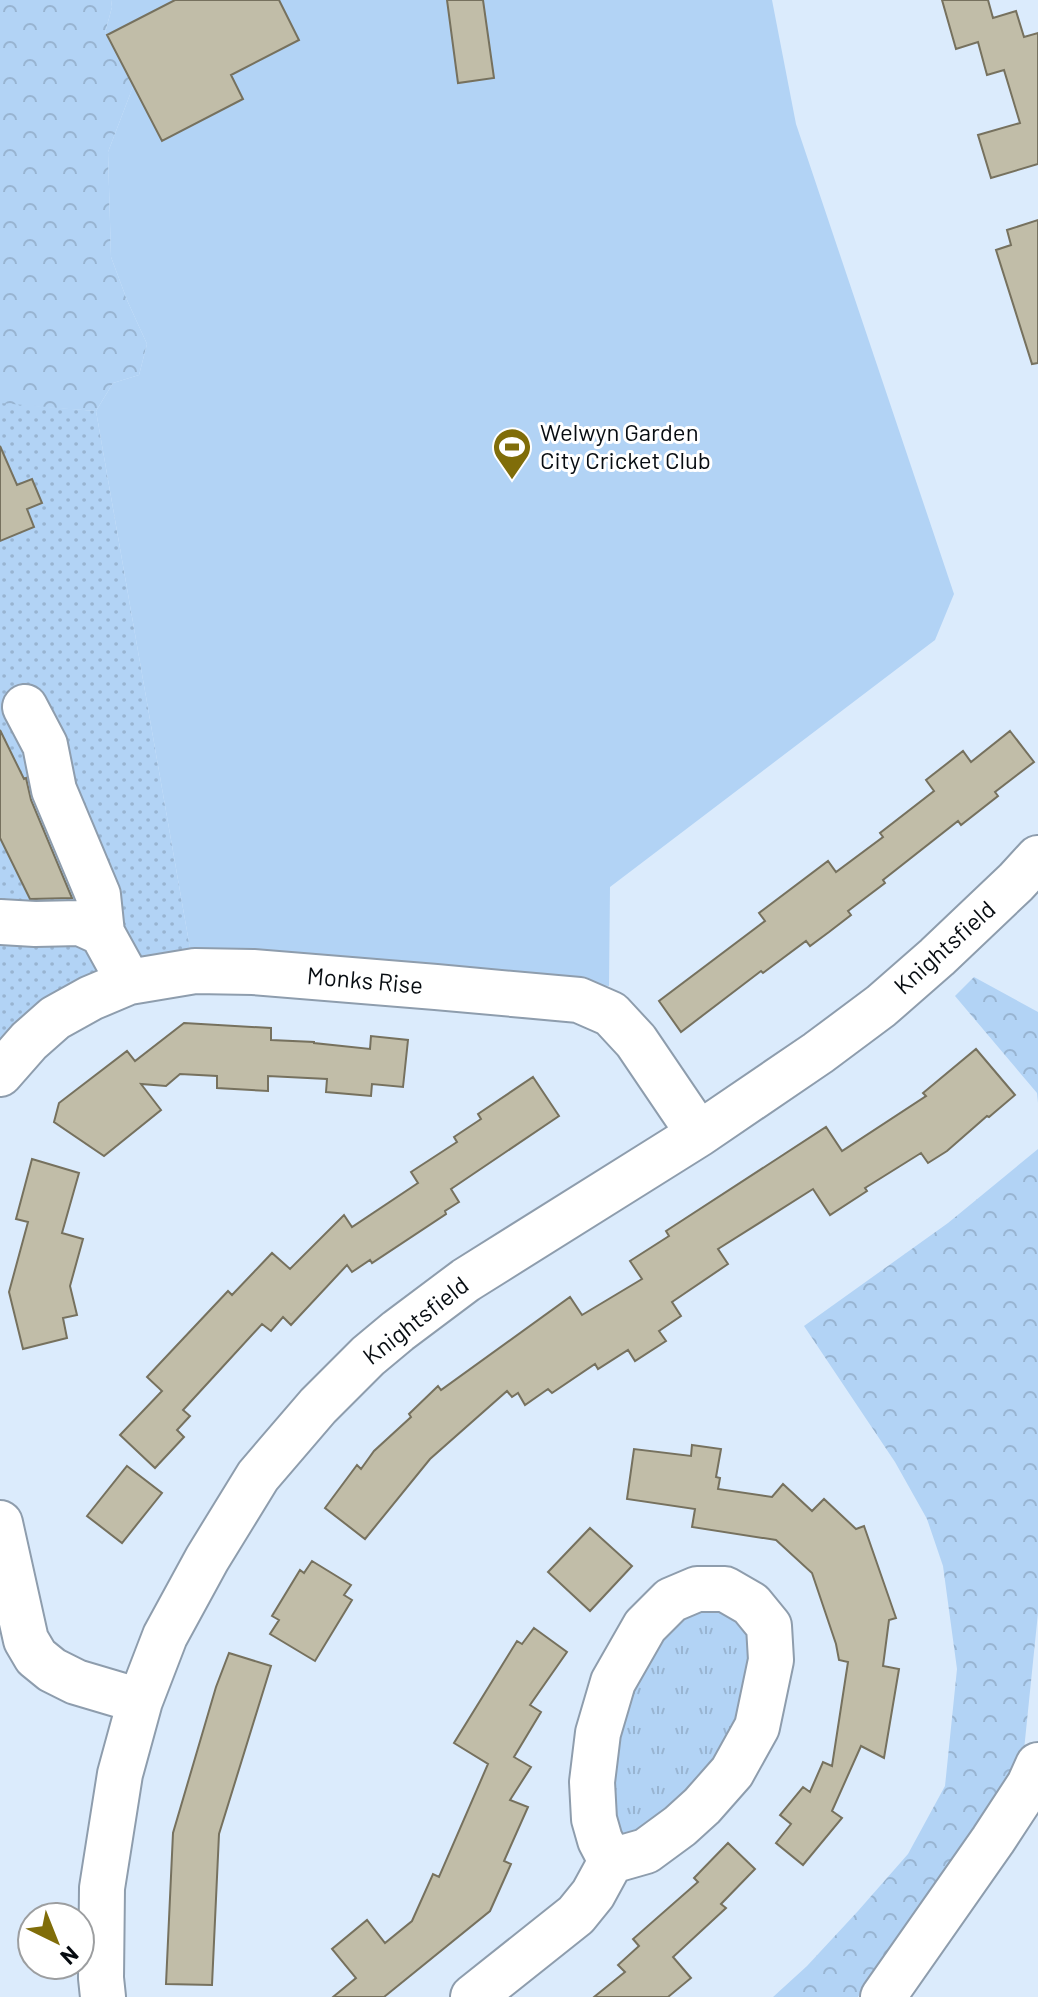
<svg xmlns="http://www.w3.org/2000/svg" width="1038" height="1997" font-family="Barlow,sans-serif">
  <style>
    .grass { fill: url(#grass-tufts) }
    .forest { fill: url(#forest-crowns) }
    .garden { fill: url(#garden-dots) }
    .pitch { fill: #b2d3f5 }
    .building { fill: #c1bda8; stroke: #76715e; stroke-width: 2 }
    .lines { fill: none; stroke-linecap: round; stroke-linejoin: round }
    .minor-casing { stroke: #8e9dad; stroke-width: 48 }
    .minor { stroke: #fff; stroke-width: 44 }
    .labels { text-anchor: middle; stroke-width: 6; stroke-linejoin: round; paint-order: stroke }
    .poi-label { font-size: 24px; fill: #070c11; stroke: #fff; text-anchor: start }
    .street-label { font-size: 24px; fill: #070c11; stroke: #fff }
  </style>
  <defs>
    <pattern id="grass-tufts" width="24" height="20" patternUnits="userSpaceOnUse" patternTransform="scale(2)"><rect width="24" height="20" fill="#b2d3f5"/><path d="M3 7l-1-3M5 7V3M7 7l1-3M15 17l-1-3M17 17v-4M19 17l1-3" fill="none" stroke="#98b4d1"/></pattern>
    <pattern id="forest-crowns" width="20" height="18" patternUnits="userSpaceOnUse" patternTransform="scale(2)"><rect width="20" height="18" fill="#b2d3f5"/><path d="M2 6a3 3 0 1 1 6 0M12 15a3 3 0 1 1 6 0" fill="none" stroke="#98b4d1"/></pattern>
    <pattern id="garden-dots" width="8" height="8" patternUnits="userSpaceOnUse" patternTransform="scale(2)"><rect width="8" height="8" fill="#b2d3f5"/><path d="M2 2h.1M6 6h.1" fill="none" stroke="#98b4d1" stroke-width="1.8" stroke-linecap="round"/></pattern>
  </defs>
  <rect width="100%" height="100%" fill="#dbebfc"/>
  <path class="grass" d="M715,1603L753,1630L752,1703L704,1785L625,1844L607,1814L611,1728L653,1632Z"/>
  <path class="forest" d="M0,0H111L112,7L105,33L134,84L108,152L111,257L127,300L147,344L139,375L113,383L96,411L0,404Z
    M974,977L1038,1012V1103L1037,1093L955,996Z
    M1038,1149V1613L1024,1750L1009,1787L858,1997H773L807,1966L858,1911L908,1854L945,1786L957,1669L943,1566L927,1519L895,1462L804,1326L948,1223Z"/>
  <path class="garden" d="M0,403L96,411L191,954L0,1048Z"/>
  <path class="pitch" d="M111,0H772L796,124L954,594L935,640L610,887L609,986L482,978L191,954L96,411L113,383L139,375L147,344L127,300L111,257L108,152L134,84L105,33L112,7Z"/>
  <path class="building" d="M175,0H279L299,40L231,75L243,99L162,141L107,35Z
    M447,0H483L494,78L458,83Z
    M942,0H988L993,18L1016,11L1024,37L1038,33V164L991,178L978,135L1020,123L1004,70L987,75L978,42L956,49Z
    M1038,220V363L1032,364L996,250L1011,245L1007,230Z
    M0,446L17,485L32,479L42,503L27,509L34,527L0,541Z
    M0,730L24,779L26,778L31,800L72,898L30,899L0,838Z
    M1010,731L1034,762L995,792L998,796L961,825L958,821L883,880L885,883L848,911L851,915L829,932L810,946L806,941L763,973L761,971L681,1032L659,1001L765,921L759,913L828,861L836,872L883,837L880,833L934,791L926,780L963,751L971,762Z
    M184,1023L271,1028V1040L314,1042V1043L370,1049L371,1036L408,1040L403,1087L372,1084L371,1096L326,1092L327,1079L268,1076V1091L217,1088V1076L180,1074L166,1086L141,1084L161,1110L104,1156L54,1122L59,1103L127,1051L135,1061Z
    M976,1049L1015,1095L989,1117L987,1116L947,1151L928,1163L921,1153L865,1188L867,1191L830,1215L813,1189L718,1249L728,1264L672,1302L681,1316L659,1331L666,1341L635,1361L628,1350L598,1369L595,1364L552,1393L548,1389L525,1405L518,1393L512,1397L507,1391L430,1459L365,1539L325,1508L357,1465L361,1469L374,1451L411,1417L409,1414L438,1386L441,1390L570,1297L582,1315L642,1279L630,1261L669,1236L666,1231L826,1127L842,1151L926,1096L923,1093Z
    M533,1077L559,1116L451,1189L459,1202L445,1211L446,1214L372,1263L370,1260L352,1272L347,1265L291,1325L283,1317L271,1331L262,1324L183,1410L190,1416L177,1430L184,1437L155,1468L120,1435L162,1391L147,1377L228,1291L232,1295L272,1253L290,1269L344,1215L352,1227L418,1183L411,1172L457,1142L454,1137L481,1119L478,1114Z
    M32,1159L79,1173L62,1233L83,1239L70,1286L77,1315L63,1318L67,1338L23,1349L9,1292L28,1222L16,1219Z
    M692,1445L721,1449L716,1477L720,1478L718,1489L772,1497L783,1484L812,1511L824,1499L856,1529L864,1526L896,1618L889,1620L883,1666L899,1669L884,1758L861,1746L832,1811L842,1818L803,1865L776,1843L791,1824L780,1815L803,1787L810,1792L823,1762L832,1766L848,1662L839,1660L836,1644L812,1573L776,1540L692,1527L695,1509L627,1499L634,1449L691,1456Z
    M127,1466L162,1493L122,1543L87,1516Z
    M590,1528L632,1566L590,1611L548,1572Z
    M312,1561L351,1585L344,1595L352,1600L315,1661L270,1634L279,1620L272,1616L300,1570L304,1573Z
    M534,1628L567,1652L530,1705L541,1712L514,1757L531,1767L510,1800L528,1807L504,1861L511,1864L490,1911L384,1997H333L356,1978L332,1949L367,1920L385,1943L412,1921L433,1874L439,1877L488,1764L454,1743L517,1641L522,1644Z
    M229,1653L271,1666L219,1834L212,1985L166,1984L173,1833L216,1687Z
    M728,1843L755,1869L721,1904L726,1908L673,1957L691,1978L668,1997H594L625,1972L618,1965L639,1946L633,1939L698,1882L694,1878Z"/>
  <g class="lines">
    <g class="minor-casing">
      <path id="minor" d="M25,707L45,745L54,790L98,895L102,933L129,982
        M0,922L35,924L80,923L102,933
        M0,1074L29,1041L55,1018L91,998L129,982L195,971L253,972L436,987L579,1000L611,1014L636,1041L699,1134
        M0,1523L26,1640L36,1657L52,1670L76,1682L140,1701
        M103,1997L101,1978L102,1888L120,1774L140,1701L165,1636L207,1559L258,1476L318,1406L368,1356L398,1331L466,1280L699,1134L818,1053L881,1006L937,957L1016,882L1038,858
        M473,1997L576,1915L593,1894L611,1861L646,1851L680,1826L702,1806L732,1772L757,1727L771,1660L769,1626L751,1604L725,1589H697L671,1600L645,1626L613,1682L598,1733L592,1782L594,1819L600,1840L611,1861
        M883,1997L993,1840L1029,1785L1038,1765"/>
    </g>
    <use href="#minor" class="minor"/>
  </g>
  <defs>
    <g id="stadium-pin" transform="scale(2)"><path d="M0 17L-7.5 6A9.5 9.5 0 1 1 7.5 6Z" fill="#806d09" stroke="#fff"/><path d="M0-5a6.5 5 0 1 0 0 10a6.5 5 0 1 0 0-10ZM-3.5-1.8h7v3.6h-7Z" fill="#fff"/></g>
  </defs>
  <g fill-rule="evenodd">
    <use href="#stadium-pin" x="512" y="447"/>
  </g>
  <g class="labels">
    <g class="poi-label">
      <text x="540" y="441">Welwyn Garden<tspan x="540" dy="28">City Cricket Club</tspan></text>
    </g>
    <g class="street-label">
      <text transform="translate(945 948) rotate(-42)" y="8">Knightsfield</text>
      <text transform="translate(365 981) rotate(5)" y="8">Monks Rise</text>
      <text transform="translate(416 1321) rotate(-38)" y="8">Knightsfield</text>
    </g>
  </g>
  <g transform="translate(56 1941) rotate(137)"><circle r="38" fill="#ffffff" stroke="#9c9ea0" stroke-width="2"/>
  <path d="M0-6L14 30L0 20L-14 30Z" fill="#806d09"/>
  <text y="-12" font-size="22" font-weight="bold" text-anchor="middle" fill="#070c11">N</text>
  </g>
</svg>
